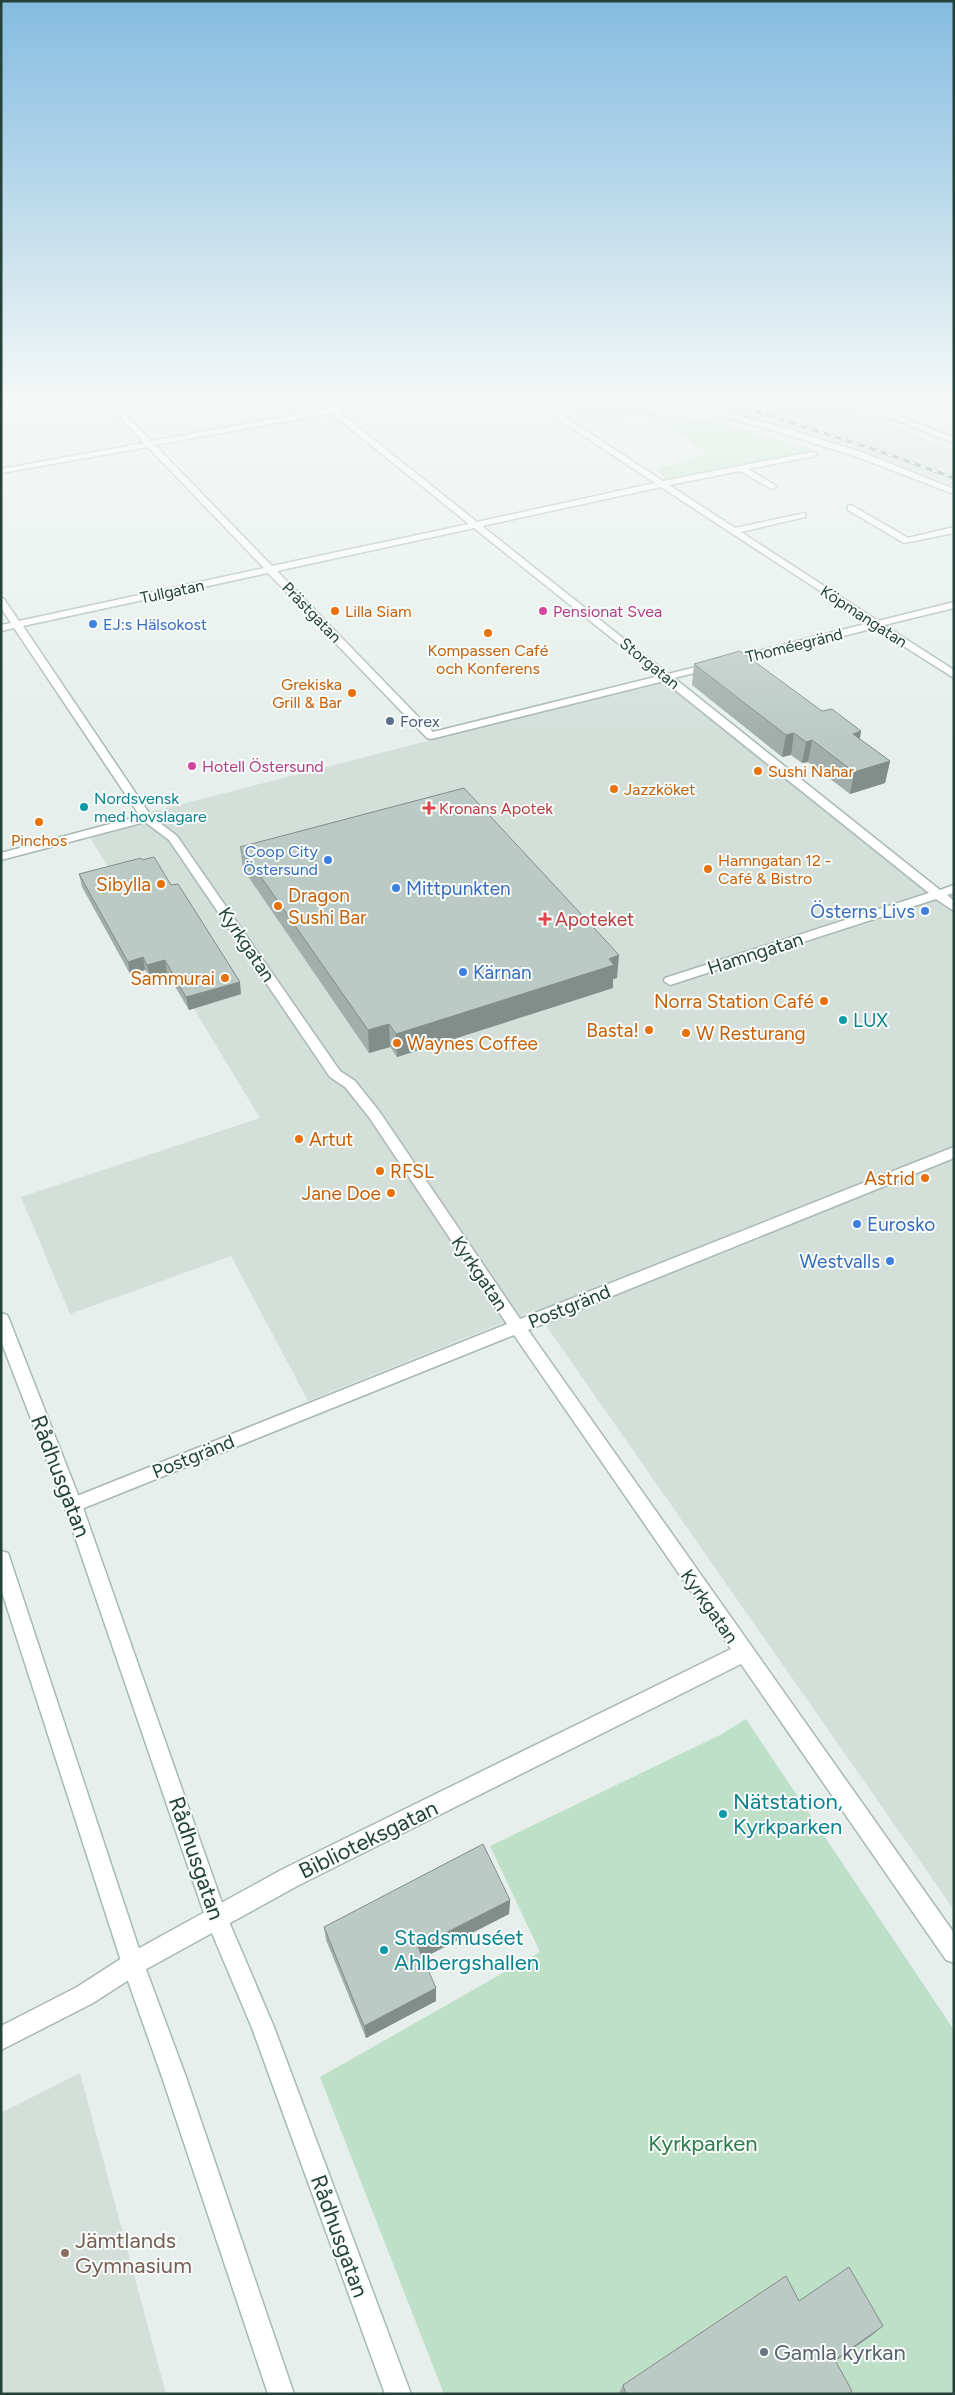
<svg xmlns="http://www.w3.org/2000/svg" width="955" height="2395" font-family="Figtree,sans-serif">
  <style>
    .built { fill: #d4dfda }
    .green { fill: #bfe0c8 }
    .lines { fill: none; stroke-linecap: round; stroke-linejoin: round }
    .minor-casing { stroke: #a8b8b2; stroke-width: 3 }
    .secondary-casing { stroke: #a4bbb3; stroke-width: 3 }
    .minor { fill: #fff; fill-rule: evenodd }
    .secondary { fill: #fff; fill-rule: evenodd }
    .rail-casing { stroke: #5f7d75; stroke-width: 3 }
    .rail { stroke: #f7fbf9; stroke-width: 2; stroke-dasharray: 6; stroke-linecap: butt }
    .wall { fill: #a1aea9 }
    .shaded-wall { fill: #838d89 }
    .building { fill: #bbcac4; stroke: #838d89 }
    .food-dot { fill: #e8710a; stroke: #f7fbf9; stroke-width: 2 }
    .hotel-dot { fill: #d1479c; stroke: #f7fbf9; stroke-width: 2 }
    .shop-dot { fill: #3f7fe0; stroke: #f7fbf9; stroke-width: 2 }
    .service-dot { fill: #5c6f8a; stroke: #f7fbf9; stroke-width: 2 }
    .culture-dot { fill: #0f9aa8; stroke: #f7fbf9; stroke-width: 2 }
    .health-dot { fill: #e0444e; stroke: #f7fbf9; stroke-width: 2 }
    .education-dot { fill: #8d6e63; stroke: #f7fbf9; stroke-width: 2 }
    .worship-dot { fill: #6b7280; stroke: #f7fbf9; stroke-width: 2 }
    .labels { text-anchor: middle; stroke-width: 4; stroke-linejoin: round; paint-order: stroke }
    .far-street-label { font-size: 16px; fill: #24423a; stroke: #f7fbf9 }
    .far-food-label { font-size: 16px; fill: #c56008; stroke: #f7fbf9; text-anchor: start }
    .far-hotel-label { font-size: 16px; fill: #b23c85; stroke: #f7fbf9; text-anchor: start }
    .far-shop-label { font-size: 16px; fill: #366cbe; stroke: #f7fbf9; text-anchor: start }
    .far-service-label { font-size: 16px; fill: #4e5e75; stroke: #f7fbf9; text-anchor: start }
    .far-culture-label { font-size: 16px; fill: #0d838f; stroke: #f7fbf9; text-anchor: start }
    .far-health-label { font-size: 16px; fill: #be3a42; stroke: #f7fbf9; text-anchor: start }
    .food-label { font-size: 19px; fill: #c56008; stroke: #f7fbf9; text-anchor: end }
    .shop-label { font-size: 19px; fill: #366cbe; stroke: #f7fbf9; text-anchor: start }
    .health-label { font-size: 19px; fill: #be3a42; stroke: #f7fbf9; text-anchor: start }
    .street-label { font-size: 19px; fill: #24423a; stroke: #f7fbf9 }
    .culture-label { font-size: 19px; fill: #0d838f; stroke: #f7fbf9; text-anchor: start }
    .near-street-label { font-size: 22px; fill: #24423a; stroke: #f7fbf9 }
    .near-culture-label { font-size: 22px; fill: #0d838f; stroke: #f7fbf9; text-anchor: start }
    .near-park-label { font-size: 22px; fill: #2d7a4b; stroke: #f7fbf9 }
    .near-education-label { font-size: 22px; fill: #785e54; stroke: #f7fbf9; text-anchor: start }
    .near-worship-label { font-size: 22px; fill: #5b616d; stroke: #f7fbf9; text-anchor: start }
  </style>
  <rect width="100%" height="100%" fill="#e6efeb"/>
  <path class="built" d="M693,402H837L954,451V486L823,439Z
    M665,680L935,897L954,891V1910L535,1310L308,1401L231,1256L70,1314L21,1197L260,1118L85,829Z
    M80,2073L166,2394H1V2113Z"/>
  <path class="green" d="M584,402L715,422L818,451L669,481L656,470L708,453C695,445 661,419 648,416C619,407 606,435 573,411Z
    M746,1719L954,2030V2394H444L320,2077L540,1952L490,1846L720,1735Z"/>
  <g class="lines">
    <g class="minor-casing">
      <path id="minor" d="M106,402H113L151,441L327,409L319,402H327L334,408L365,402H382L339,412L477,522L655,483L533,402H542L663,481L812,452L816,454L815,456L748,469L775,485L776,487L772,489L740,471L669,485L735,528L805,513V517L741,532L878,621L954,602V608L884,625L954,670V678L875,628L674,678L940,890L954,885V893L947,895L954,901V911L936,899L670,985L664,981L665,978L929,893L664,681L431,739L427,738L268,573L23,626L151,816L177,836L340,1071L355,1081L379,1111L520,1319L954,1147V1158L528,1330L954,1933V1963L946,1960L741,1664L299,1885L141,1972L93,2003L1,2050V2026L77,1987L125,1956L283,1869L731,1649L514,1335L79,1510L73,1513L67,1510L64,1505L67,1500L507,1324L369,1117L345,1087L330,1077L169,840L145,822L1,860V853L140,816L14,628L1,631V625L11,623L1,608V598L4,599L19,621L264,568L148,447L1,473V469L144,443ZM331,413L469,524L272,566L155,445ZM661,487L869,623L668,674L482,526ZM474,528L659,676L433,732L277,571Z
        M851,402H862L954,438V443Z
        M851,505L908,538L954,527V533L904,543L848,510V506Z"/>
    </g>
    <g class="secondary-casing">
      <path id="secondary" d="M665,402H679L767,423L861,452L954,489V494L855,456L762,427Z
        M1,1313L7,1315L9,1319L82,1505L227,1917L274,2027L411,2394H385L252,2028L206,1919L64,1505L1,1341Z
        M1,1551L8,1553L10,1559L144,1964L186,2077L294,2394H268L162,2077L122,1964L1,1589Z"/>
    </g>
    <use href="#minor" class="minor"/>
    <use href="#secondary" class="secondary"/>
    <g class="rail-casing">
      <path id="rail" d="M727,402L882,452L954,478"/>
    </g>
    <use href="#rail" class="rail"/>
  </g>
  <path class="wall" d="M694,664L822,711L861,731L860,739L890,761L885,783L850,794L808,762L802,763L791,755L782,757L692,685Z
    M240,847L617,978L613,979V988L397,1057L390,1047L369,1053L243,869Z
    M142,860L171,885L241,994L189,1010L167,973L150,977L145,970L130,974L82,887L79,874Z
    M510,1900L509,1914L423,1958L436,2001L366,2038L326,1940L324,1927Z
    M799,2301L872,2335L836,2361L848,2394H619V2393L623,2385Z"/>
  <path class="shaded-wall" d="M861,731L857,753L853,734Z
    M794,733L791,755L782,757L786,735Z
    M812,740L808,762L802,763L806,742Z
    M890,761L885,783L850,794L854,772Z
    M619,955L617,978L613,979V988L397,1057L396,1034Z
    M143,957L145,970L130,974L128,962Z
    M165,960L167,973L150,977L147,965Z
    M240,982L241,994L189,1010L186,997Z
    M389,1024L390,1047L369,1053L368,1030Z
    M510,1900L509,1914L419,1960L418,1947Z
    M436,1988V2001L366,2038L364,2026Z
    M883,2326L872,2335L825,2368L835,2360Z"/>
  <path class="building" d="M740,651L822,711L832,709L861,731L853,734L890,761L854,772L812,740L806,742L794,733L786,735L694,664Z
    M464,788L619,955L609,959L614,965L396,1034L389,1024L368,1030L240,847Z
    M154,857L171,885L178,884L240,982L186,997L165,960L147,965L143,957L128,962L79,874L141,858L142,860Z
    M483,1844L510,1900L418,1947L436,1988L364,2026L324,1927Z
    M849,2267L883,2326L835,2360L852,2391L848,2394H626L623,2385L786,2276L799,2301Z"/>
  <linearGradient id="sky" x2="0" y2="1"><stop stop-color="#84bce0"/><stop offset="0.54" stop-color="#f4f8f6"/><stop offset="1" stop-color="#f4f8f6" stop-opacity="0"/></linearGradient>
  <rect width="955" height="738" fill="url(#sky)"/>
  <g class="food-dot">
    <circle cx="335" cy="611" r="5"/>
    <circle cx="488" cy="633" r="5"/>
    <circle cx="352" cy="693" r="5"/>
    <circle cx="758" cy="771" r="5"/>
    <circle cx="614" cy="789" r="5"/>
    <circle cx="39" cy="822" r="5"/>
    <circle cx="708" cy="869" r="5"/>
    <circle cx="161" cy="884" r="5"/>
    <circle cx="278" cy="906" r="5"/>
    <circle cx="225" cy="978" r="5"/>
    <circle cx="824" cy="1001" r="5"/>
    <circle cx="649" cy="1030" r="5"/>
    <circle cx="686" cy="1033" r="5"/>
    <circle cx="397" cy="1043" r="5"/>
    <circle cx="299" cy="1139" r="5"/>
    <circle cx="380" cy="1171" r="5"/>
    <circle cx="925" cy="1178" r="5"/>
    <circle cx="391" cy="1193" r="5"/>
  </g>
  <g class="hotel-dot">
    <circle cx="543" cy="611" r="5"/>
    <circle cx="192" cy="766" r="5"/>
  </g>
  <g class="shop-dot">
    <circle cx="93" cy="624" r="5"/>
    <circle cx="328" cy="860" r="5"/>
    <circle cx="396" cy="888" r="5"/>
    <circle cx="925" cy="911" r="5"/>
    <circle cx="463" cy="972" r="5"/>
    <circle cx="857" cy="1224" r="5"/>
    <circle cx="890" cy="1261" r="5"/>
  </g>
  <circle class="service-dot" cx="390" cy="721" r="5"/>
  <g class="culture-dot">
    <circle cx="84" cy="807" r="5"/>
    <circle cx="843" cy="1020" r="5"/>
    <circle cx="723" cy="1814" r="5"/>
    <circle cx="384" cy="1950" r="5"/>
  </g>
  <g class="health-dot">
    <path d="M426.5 800.5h5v5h5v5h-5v5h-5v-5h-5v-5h5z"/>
    <path d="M542.5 911.5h5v5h5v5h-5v5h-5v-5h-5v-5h5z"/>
  </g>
  <circle class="education-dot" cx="65" cy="2253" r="5"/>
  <circle class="worship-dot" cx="764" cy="2352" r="5"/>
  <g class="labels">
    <g class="far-street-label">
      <text transform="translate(172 591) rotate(-12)" y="6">Tullgatan</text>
      <text transform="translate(312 612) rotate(46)" y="6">Prästgatan</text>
      <text transform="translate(864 616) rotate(33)" y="6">Köpmangatan</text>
      <text transform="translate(794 645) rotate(-14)" y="6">Thoméegränd</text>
      <text transform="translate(650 663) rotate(39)" y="6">Storgatan</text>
    </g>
    <g class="far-food-label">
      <text x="345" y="617">Lilla Siam</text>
      <text x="488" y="656" text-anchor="middle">Kompassen Café<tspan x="488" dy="18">och Konferens</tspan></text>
      <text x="342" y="690" text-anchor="end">Grekiska<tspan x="342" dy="18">Grill &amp; Bar</tspan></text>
      <text x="768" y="777">Sushi Nahar</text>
      <text x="624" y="795">Jazzköket</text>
      <text x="39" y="846" text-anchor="middle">Pinchos</text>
      <text x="718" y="866">Hamngatan 12 -<tspan x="718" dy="18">Café &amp; Bistro</tspan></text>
    </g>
    <g class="far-hotel-label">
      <text x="553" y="617">Pensionat Svea</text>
      <text x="202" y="772">Hotell Östersund</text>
    </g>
    <g class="far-shop-label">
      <text x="103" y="630">EJ:s Hälsokost</text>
      <text x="318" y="857" text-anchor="end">Coop City<tspan x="318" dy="18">Östersund</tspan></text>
    </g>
    <g class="far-service-label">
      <text x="400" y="727">Forex</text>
    </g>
    <g class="far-culture-label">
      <text x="94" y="804">Nordsvensk<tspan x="94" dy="18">med hovslagare</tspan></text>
    </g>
    <g class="far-health-label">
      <text x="439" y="814">Kronans Apotek</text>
    </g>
    <g class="food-label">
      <text x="151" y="891">Sibylla</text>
      <text x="288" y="902" text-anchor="start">Dragon<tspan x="288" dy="22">Sushi Bar</tspan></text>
      <text x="215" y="985">Sammurai</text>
      <text x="814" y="1008">Norra Station Café</text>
      <text x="639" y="1037">Basta!</text>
      <text x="696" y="1040" text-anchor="start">W Resturang</text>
      <text x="407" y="1050" text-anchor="start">Waynes Coffee</text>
      <text x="309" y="1146" text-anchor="start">Artut</text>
      <text x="390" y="1178" text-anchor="start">RFSL</text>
      <text x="915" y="1185">Astrid</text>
      <text x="381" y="1200">Jane Doe</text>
    </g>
    <g class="shop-label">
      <text x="406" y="895">Mittpunkten</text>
      <text x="915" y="918" text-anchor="end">Österns Livs</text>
      <text x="473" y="979">Kärnan</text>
      <text x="867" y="1231">Eurosko</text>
      <text x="880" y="1268" text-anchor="end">Westvalls</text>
    </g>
    <g class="health-label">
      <text x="555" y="926">Apoteket</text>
    </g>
    <g class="street-label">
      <text transform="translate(247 944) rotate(56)" y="7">Kyrkgatan</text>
      <text transform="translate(755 953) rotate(-18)" y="7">Hamngatan</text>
      <text transform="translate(480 1273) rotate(56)" y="7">Kyrkgatan</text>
      <text transform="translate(569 1306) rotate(-22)" y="7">Postgränd</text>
      <text transform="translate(193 1456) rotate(-22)" y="7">Postgränd</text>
      <text transform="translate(710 1606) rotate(55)" y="7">Kyrkgatan</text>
    </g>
    <g class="culture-label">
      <text x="853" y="1027">LUX</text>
    </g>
    <g class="near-street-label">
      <text transform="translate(61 1476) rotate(69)" y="8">Rådhusgatan</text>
      <text transform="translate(368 1839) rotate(-26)" y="8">Biblioteksgatan</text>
      <text transform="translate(197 1858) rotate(71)" y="8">Rådhusgatan</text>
      <text transform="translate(340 2236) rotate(70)" y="8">Rådhusgatan</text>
    </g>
    <g class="near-culture-label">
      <text x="733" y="1809">Nätstation,<tspan x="733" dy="25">Kyrkparken</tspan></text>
      <text x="394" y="1945">Stadsmuséet<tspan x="394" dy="25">Ahlbergshallen</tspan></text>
    </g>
    <g class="near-park-label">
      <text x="703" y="2151">Kyrkparken</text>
    </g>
    <g class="near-education-label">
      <text x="75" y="2248">Jämtlands<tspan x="75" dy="25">Gymnasium</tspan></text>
    </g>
    <g class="near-worship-label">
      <text x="774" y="2360">Gamla kyrkan</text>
    </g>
  </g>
  <rect width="955" height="2395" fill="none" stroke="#24423a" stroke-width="5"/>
</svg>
